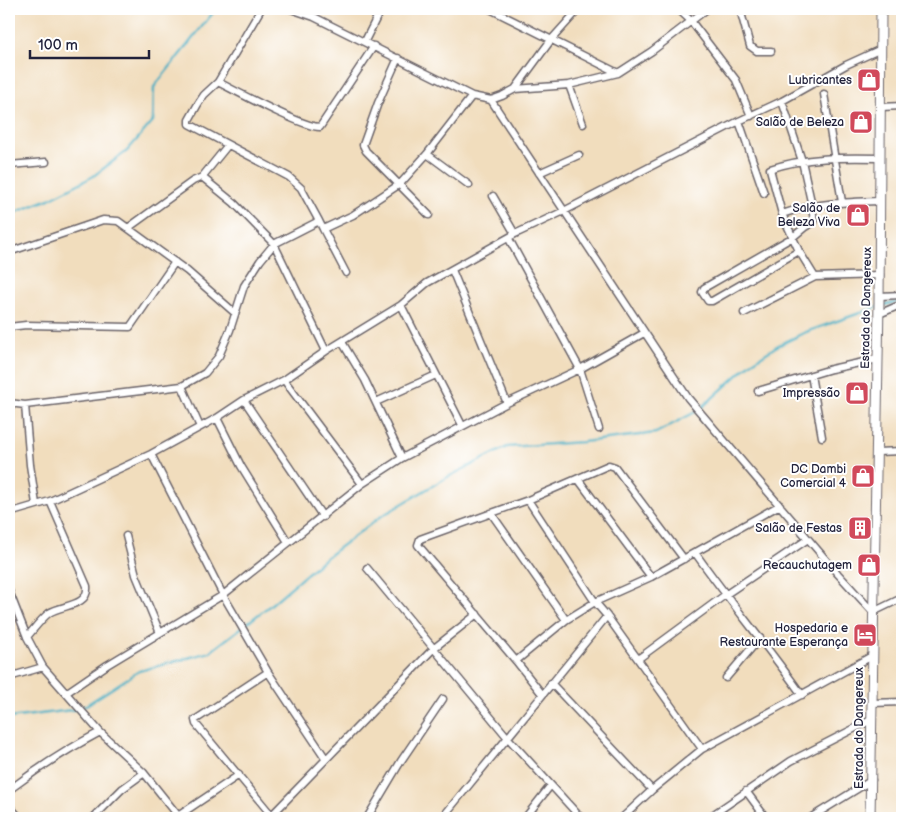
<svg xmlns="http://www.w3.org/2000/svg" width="911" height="827" font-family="'Balsamiq Sans',sans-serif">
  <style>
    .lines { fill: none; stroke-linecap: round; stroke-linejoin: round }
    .stream { stroke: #43adc2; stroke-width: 2.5 }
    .street-casing { stroke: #6a6368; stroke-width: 9 }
    .secondary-casing { stroke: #6a6368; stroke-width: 11 }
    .street { stroke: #fff; stroke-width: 6 }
    .secondary { stroke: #fff; stroke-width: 9 }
    .labels { text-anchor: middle; stroke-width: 4; stroke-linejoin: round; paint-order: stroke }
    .poi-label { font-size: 12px; fill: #22223b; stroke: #fff; text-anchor: end }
    .street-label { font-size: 12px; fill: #22223b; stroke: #fff }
  </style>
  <rect width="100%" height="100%" fill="#fff"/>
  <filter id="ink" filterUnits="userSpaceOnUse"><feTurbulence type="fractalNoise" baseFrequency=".02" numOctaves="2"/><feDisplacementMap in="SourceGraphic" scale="10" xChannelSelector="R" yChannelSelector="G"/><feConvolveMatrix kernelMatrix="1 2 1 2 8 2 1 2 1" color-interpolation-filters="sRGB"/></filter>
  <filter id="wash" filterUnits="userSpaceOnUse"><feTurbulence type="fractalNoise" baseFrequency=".0096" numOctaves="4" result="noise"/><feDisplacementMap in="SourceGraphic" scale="20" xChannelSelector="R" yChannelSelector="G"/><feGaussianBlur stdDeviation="1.12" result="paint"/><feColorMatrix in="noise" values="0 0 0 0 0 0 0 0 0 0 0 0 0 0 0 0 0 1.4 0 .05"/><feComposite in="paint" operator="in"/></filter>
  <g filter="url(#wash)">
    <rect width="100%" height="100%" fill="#f1ddbd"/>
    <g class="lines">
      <path class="stream" d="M9,215L49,199L92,177L127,151L153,121L154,87L216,9
        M882,306L901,301
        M9,718L80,709L139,671L210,652L268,607L324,559L380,517L444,479L507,447L583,442L656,433L699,410L751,363L777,346L806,332L877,307"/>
    </g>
  </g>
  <g filter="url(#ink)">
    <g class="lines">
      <g class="street-casing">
        <path id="street" d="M261,9L218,82L204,95L198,104L189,120V124L289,177L301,188L319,221
          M291,9L314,17L472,96
          M490,9L618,73
          M678,9L691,21L736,80L751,116
          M740,9L750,46L757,51H771
          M365,41L381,9
          M398,58L378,103L363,145L366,151L429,215
          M218,82C236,91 304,128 320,127L374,46
          M569,85L583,124
          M515,89L551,40L579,9
          M824,94L842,202
          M491,100L688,398L838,574L873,612L902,598
          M782,101L802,161L812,206L814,222L805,227L793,237L704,288L702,292L708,301H712L799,251
          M881,107L902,106
          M739,121L764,193
          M427,154L469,185
          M9,165L46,162
          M539,173L579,155
          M202,177L228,145
          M493,196L515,234
          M782,214C814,203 846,202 880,201
          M128,228L193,181L202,177L234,203L274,244L326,351
          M323,229L346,273
          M509,239L580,369L599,429
          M9,252L103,220L118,221L187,271L235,313
          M452,270L507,403
          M815,277L799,251L782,214L770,169C805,157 843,157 880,158
          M879,296L902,295
          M401,305L462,425
          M744,313L815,277L880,275
          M879,314L902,304
          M9,327L26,325L130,327L175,262
          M342,342L365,380L402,458
          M811,375L822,437
          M284,380L362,484
          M182,386L200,427
          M758,391L831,369L878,359
          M244,400L323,517
          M376,402L436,375
          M9,403L25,405L182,386L205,373L219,356L230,330L244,286L260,261L274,244L319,221L323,229L353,215L400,184L427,154L472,96L491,100L502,96L515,89L569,85L618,73L652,51L707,9
          M25,405L30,465L36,504
          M217,418L241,466L288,542
          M877,452L902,451
          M151,454L223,595L268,672L326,759
          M578,479L651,577
          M528,500L595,602L607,616L702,749
          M9,513L50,501L151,454L217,418L244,400L284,380L326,351L401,305L427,283L515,234L564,211L739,121L782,101L846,65L881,49
          M491,513L566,620
          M126,536L136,575L160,633
          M696,554C730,602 768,647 802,695
          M367,568L508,738L581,818
          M9,591L27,637L43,667L100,732L144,773L180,818
          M27,637C34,629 41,619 49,613C63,604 89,607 87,586L50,501
          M638,659L725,595L808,539
          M516,661L566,620L595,602L651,577L780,505
          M268,672L195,720L196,724L273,817
          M9,677L43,667
          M726,678L760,638
          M551,683L652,790
          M66,693L107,665L223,595L362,484L402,458L507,403L580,369L644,333
          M542,694L516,661L418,545L420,539L528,500L609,465L615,467L684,559
          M872,703L902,702
          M9,790C38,768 68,749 100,732
          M746,791L766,818
          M9,806L20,818
          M178,816L239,775
          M93,818L122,789L144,773
          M269,818L433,649L477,614
          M367,818L401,761L443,699
          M442,818L607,616
          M525,818L551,785
          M622,818L652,790L702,749L872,656
          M708,818L791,761L871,720
          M810,818L872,780"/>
      </g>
      <g class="secondary-casing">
        <path id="secondary" d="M870,818L879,302L881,9"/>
      </g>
      <use href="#street" class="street"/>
      <use href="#secondary" class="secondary"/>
    </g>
  </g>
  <defs>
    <g id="shop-square" transform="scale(1.25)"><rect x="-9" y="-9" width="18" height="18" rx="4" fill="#d1495b" stroke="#fff"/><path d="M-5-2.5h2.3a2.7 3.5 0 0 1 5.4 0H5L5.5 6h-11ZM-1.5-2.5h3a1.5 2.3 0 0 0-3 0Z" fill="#fff"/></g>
    <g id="building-square" transform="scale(1.25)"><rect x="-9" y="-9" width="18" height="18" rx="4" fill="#d1495b" stroke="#fff"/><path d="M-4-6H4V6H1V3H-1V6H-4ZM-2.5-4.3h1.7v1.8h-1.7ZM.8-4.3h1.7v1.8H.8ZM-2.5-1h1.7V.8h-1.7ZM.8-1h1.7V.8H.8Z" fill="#fff"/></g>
    <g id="hotel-square" transform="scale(1.25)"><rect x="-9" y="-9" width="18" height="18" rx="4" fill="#d1495b" stroke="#fff"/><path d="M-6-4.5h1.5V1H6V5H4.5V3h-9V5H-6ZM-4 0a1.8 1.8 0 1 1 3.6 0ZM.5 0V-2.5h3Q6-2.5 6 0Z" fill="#fff"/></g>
  </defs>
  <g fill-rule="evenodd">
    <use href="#shop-square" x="869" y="80"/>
    <use href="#shop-square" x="861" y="122"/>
    <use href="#shop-square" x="858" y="215"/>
    <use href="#shop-square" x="857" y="393"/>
    <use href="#shop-square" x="863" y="476"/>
    <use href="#building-square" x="860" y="528"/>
    <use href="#shop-square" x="869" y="565"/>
    <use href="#hotel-square" x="865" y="635"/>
  </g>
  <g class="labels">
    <g class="poi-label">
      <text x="852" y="84">Lubricantes</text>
      <text x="844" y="126">Salão de Beleza</text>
      <text x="840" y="212">Salão de<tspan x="840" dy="14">Beleza Viva</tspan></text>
      <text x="840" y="397">Impressão</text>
      <text x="846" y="473">DC Dambi<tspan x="846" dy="14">Comercial 4</tspan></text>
      <text x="842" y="532">Salão de Festas</text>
      <text x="852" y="569">Recauchutagem</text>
      <text x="848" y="632">Hospedaria e<tspan x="848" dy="14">Restaurante Esperança</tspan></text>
    </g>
    <g class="street-label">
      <text transform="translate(866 308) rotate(-89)" y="4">Estrada do Dangereux</text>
      <text transform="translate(859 728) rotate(-90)" y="4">Estrada do Dangereux</text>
    </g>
  </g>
  <rect width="911" height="827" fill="none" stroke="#fff" stroke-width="30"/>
  <path d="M30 50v8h119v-8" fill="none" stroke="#22223b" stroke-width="2.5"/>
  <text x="38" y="50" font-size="15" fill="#22223b" stroke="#ffffff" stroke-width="4" paint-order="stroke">100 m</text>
</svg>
